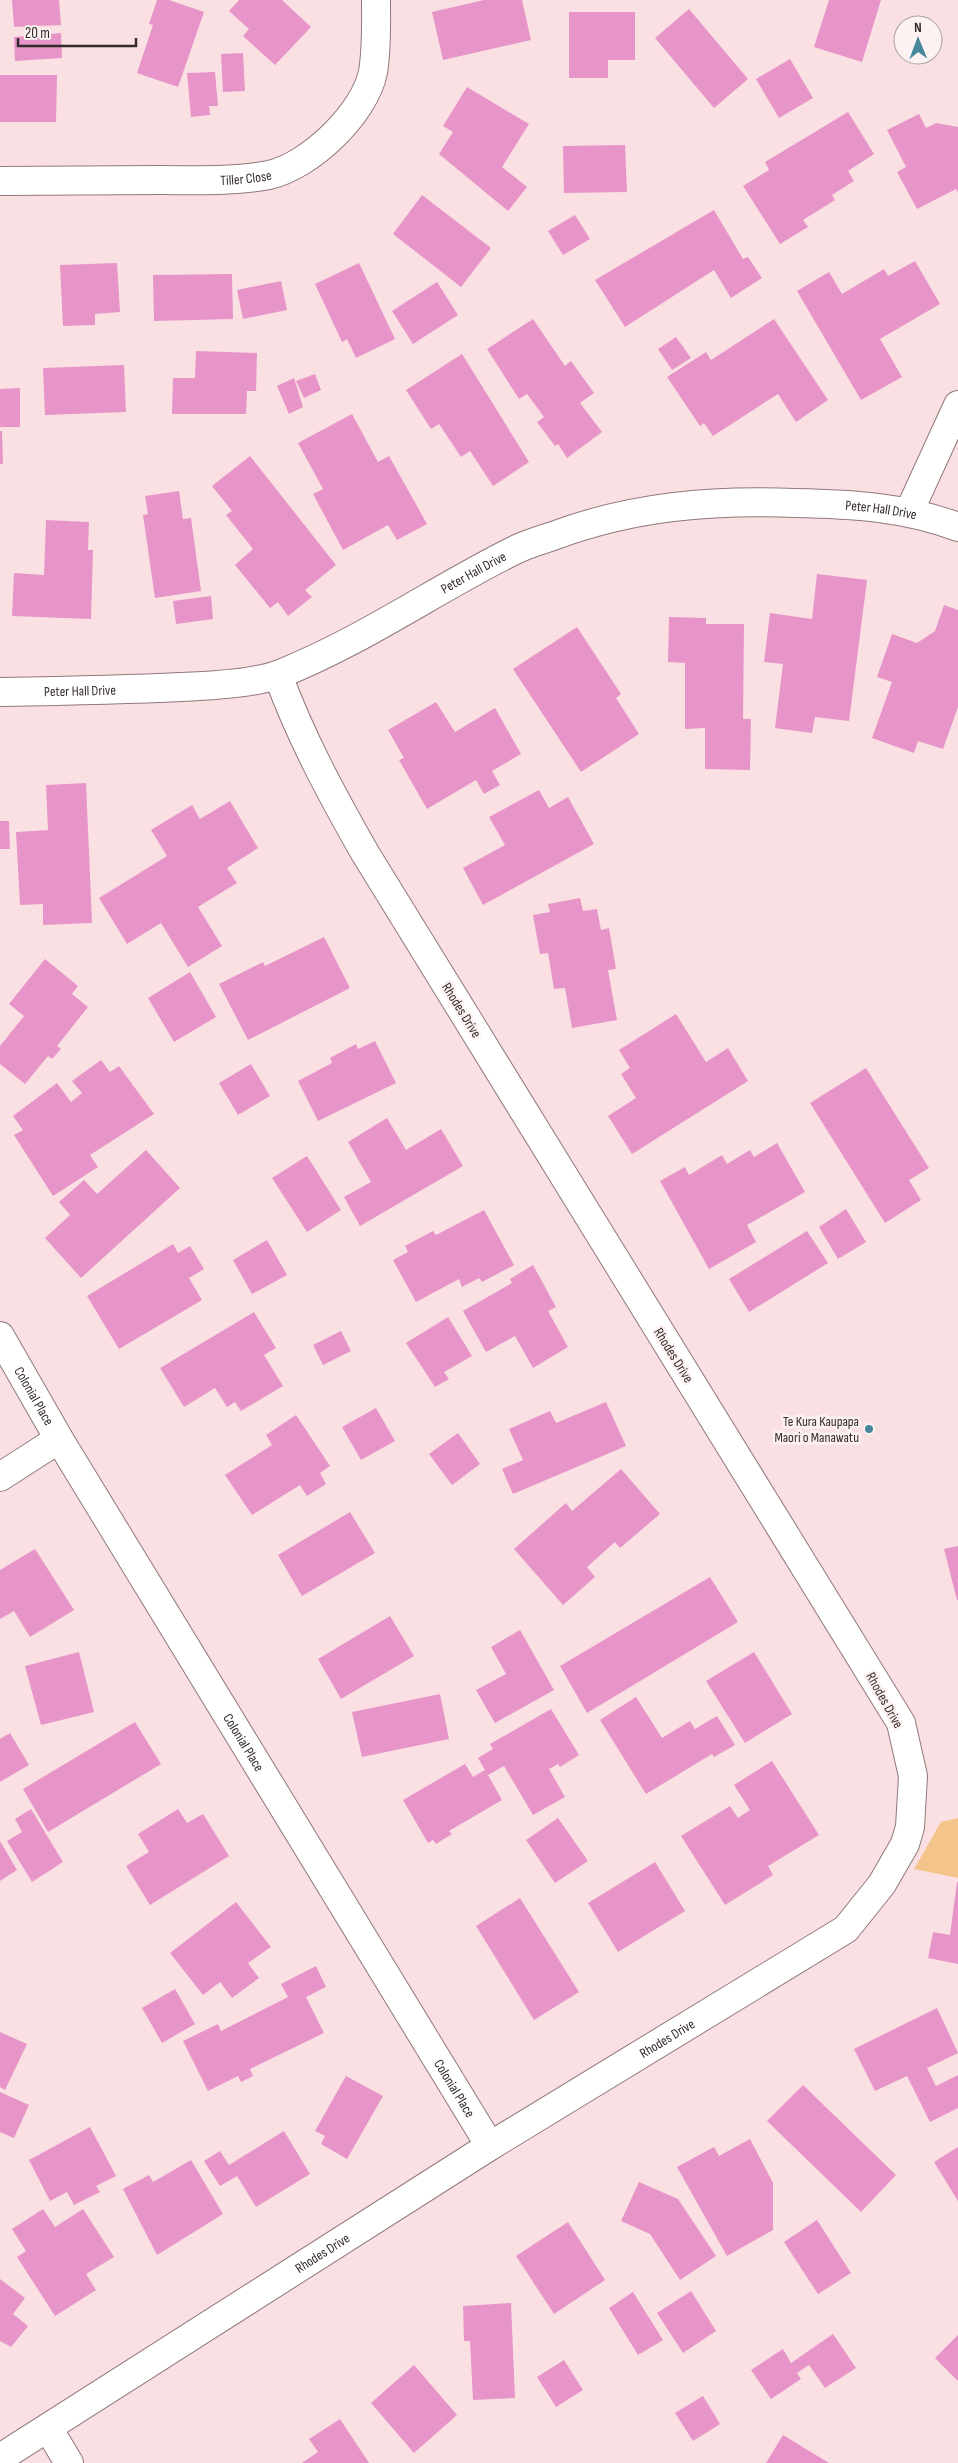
<svg xmlns="http://www.w3.org/2000/svg" width="958" height="2463" font-family="'Sofia Sans Condensed',sans-serif">
  <style>
    .green { fill: #f3c58a }
    .building { fill: #e795c9 }
    .lines { fill: none; stroke-linecap: round; stroke-linejoin: round }
    .street-casing { stroke: #90787a; stroke-width: 30 }
    .street { stroke: #fff; stroke-width: 28 }
    .poi-dot { fill: #46879a; stroke: #fcf2f2; stroke-width: 2 }
    .labels { text-anchor: middle; stroke-width: 5; stroke-linejoin: round; paint-order: stroke }
    .street-label { font-size: 14px; fill: #352b2c; stroke: #fcf2f2 }
    .poi-label { font-size: 14px; fill: #352b2c; stroke: #fcf2f2; text-anchor: end }
  </style>
  <rect width="100%" height="100%" fill="#fae0e2"/>
  <path class="green" d="M958,1818V1878L914,1869L941,1822Z"/>
  <path class="building" d="M12,0H59L61,25L14,27Z
    M157,0H169L204,12L178,87L137,73L153,25L149,24Z
    M239,0H282L311,27L275,65L243,36L249,29L229,11Z
    M484,0H522L531,40L443,60L432,12Z
    M829,0H881L862,62L814,47Z
    M689,9L748,79L714,108L655,38Z
    M569,12H635V60H608V78H569Z
    M61,33L62,58L15,61L14,37Z
    M243,53L245,91L223,92L221,54Z
    M790,59L813,98L779,118L756,79Z
    M215,72L218,106H209L210,115L191,117L187,73Z
    M0,75H57L56,122H0Z
    M467,87L529,124L502,167L527,187L508,211L439,154L453,132L443,126Z
    M848,112L874,154L848,171L854,181L832,195L835,200L803,220L808,227L780,244L743,186L769,170L765,162Z
    M919,114L926,128L936,123L958,127V192L956,189L917,209L897,172L906,167L887,130Z
    M625,145L627,192L564,193L563,146Z
    M422,195L491,248L461,287L393,234Z
    M714,210L743,259L748,257L762,278L731,298L714,270L625,327L595,280Z
    M575,215L590,239L563,255L548,231Z
    M915,261L940,304L880,339L902,377L861,400L797,291L829,272L842,294L884,269L888,276Z
    M117,263L120,312L95,314V325L63,326L60,265Z
    M359,263L395,339L356,358L347,339L342,342L315,284Z
    M232,274L233,319L154,321L153,275Z
    M281,281L287,310L243,319L237,290Z
    M437,282L458,315L413,344L392,311Z
    M533,319L565,366L571,361L594,393L580,403L602,432L567,458L558,444L555,446L537,422L544,417L527,394L519,399L487,349Z
    M774,319L828,400L796,422L778,394L713,436L704,423L700,426L667,377L706,352L711,360Z
    M676,337L691,358L672,370L658,349Z
    M196,351L257,353L256,391H247L246,414H172L173,378H195Z
    M462,354L529,462L493,486L470,451L461,457L439,424L431,429L406,390Z
    M124,365L126,412L45,415L43,368Z
    M315,374L321,390L304,398L296,381Z
    M294,378L303,407L289,414L277,386Z
    M20,388V427H0V389Z
    M352,414L378,462L389,456L427,524L397,540L388,525L343,550L313,494L323,489L298,443Z
    M0,431H2L3,464H0Z
    M250,456L336,565L305,590L312,597L288,616L278,602L270,608L235,565L253,549L226,515L232,511L212,486Z
    M179,491L183,519L191,518L201,591L155,598L143,515L148,514L145,496Z
    M46,520L89,522L88,550H93L91,619L12,616L14,573L44,575Z
    M817,574L867,580L849,721L815,717L812,733L775,728L783,664L764,662L770,613L812,619Z
    M211,596L213,619L176,624L173,601Z
    M944,605L958,610V707L943,749L918,741L914,753L872,738L892,682L877,677L892,634L917,643L935,631Z
    M669,617L706,618V624H744L743,719H751L750,770L705,769V728L685,729V663L668,662Z
    M577,627L621,694L616,698L639,734L581,772L513,669Z
    M436,702L455,732L495,708L521,754L492,771L500,785L484,794L476,780L427,809L399,760L404,758L388,730Z
    M86,783L92,923L43,925V904L20,905L16,832L48,830L46,785Z
    M539,790L549,808L568,797L594,844L483,905L463,868L505,845L489,817Z
    M230,801L258,848L227,868L237,883L198,907L222,946L188,967L161,923L127,944L99,898L167,856L151,830L192,805L200,819Z
    M0,821H9L10,849H0Z
    M580,898L583,911L597,909L601,930L609,928L616,969L608,970L617,1020L572,1028L565,988L554,989L548,953L540,954L533,915L550,912L548,904Z
    M324,937L350,988L248,1040L219,984L263,962L265,966Z
    M45,959L78,986L72,994L88,1007L57,1046L61,1049L52,1059L48,1056L25,1084L0,1064V1046L24,1016L9,1004Z
    M190,972L216,1017L174,1042L148,998Z
    M676,1014L706,1062L728,1048L748,1081L632,1154L608,1116L636,1098L621,1074L630,1068L619,1050Z
    M375,1041L396,1083L318,1121L298,1081L332,1063L330,1058L356,1044L358,1049Z
    M101,1060L110,1072L119,1066L154,1114L90,1155L98,1167L53,1196L14,1135L23,1130L13,1116L57,1083L71,1102L82,1093L72,1081Z
    M251,1064L270,1096L238,1115L219,1083Z
    M866,1068L929,1168L909,1180L921,1200L885,1223L810,1103Z
    M387,1118L406,1150L441,1129L463,1166L360,1226L344,1197L371,1182L348,1142Z
    M777,1143L805,1192L747,1225L756,1242L709,1269L660,1181L685,1167L689,1175L722,1155L727,1164L750,1150L754,1157Z
    M146,1150L180,1188L81,1278L45,1238L70,1215L59,1202L84,1180L97,1194Z
    M307,1156L341,1210L307,1232L272,1178Z
    M846,1209L866,1242L838,1259L819,1227Z
    M484,1210L514,1265L482,1282L479,1278L462,1287L459,1279L416,1302L393,1260L408,1252L405,1246L433,1231L436,1235Z
    M807,1231L828,1263L749,1312L729,1279Z
    M267,1240L287,1275L252,1294L233,1260Z
    M173,1244L178,1253L190,1246L204,1269L189,1278L202,1300L119,1349L87,1296Z
    M533,1265L556,1307L548,1311L568,1347L533,1368L515,1336L486,1352L463,1311L512,1283L510,1279Z
    M254,1312L276,1348L264,1355L283,1386L241,1411L235,1402L227,1407L215,1388L184,1407L160,1368Z
    M448,1317L472,1356L444,1372L449,1379L435,1387L406,1343Z
    M341,1331L351,1351L323,1365L313,1345Z
    M606,1402L626,1446L513,1494L502,1469L523,1460L509,1429L550,1411L556,1423Z
    M376,1408L395,1441L361,1460L342,1427Z
    M296,1415L330,1466L320,1473L326,1484L307,1496L300,1485L252,1515L225,1475L272,1445L266,1435Z
    M458,1433L480,1464L452,1485L429,1454Z
    M621,1469L660,1514L620,1548L615,1542L587,1567L595,1577L563,1605L514,1549L566,1503L572,1511Z
    M350,1512L375,1553L302,1596L278,1555Z
    M958,1546V1600H957L944,1549Z
    M35,1549L74,1610L30,1637L14,1611L0,1619V1570Z
    M710,1577L738,1622L587,1713L560,1666Z
    M390,1616L414,1656L341,1699L318,1659Z
    M520,1630L554,1690L495,1723L476,1690L506,1674L491,1647Z
    M79,1652L94,1712L41,1725L25,1666Z
    M754,1652L792,1714L745,1743L706,1681Z
    M440,1694L449,1739L362,1757L352,1712Z
    M636,1697L662,1738L690,1721L695,1729L717,1716L735,1745L714,1757L712,1754L646,1794L600,1720Z
    M551,1709L579,1755L560,1767L558,1764L549,1769L565,1797L533,1815L504,1766L488,1775L502,1800L449,1831L452,1834L436,1844L433,1840L428,1843L403,1800L465,1764L473,1777L485,1770L478,1758L493,1749L490,1744Z
    M135,1722L161,1764L48,1832L23,1789Z
    M10,1733L29,1765L0,1782V1739Z
    M772,1761L819,1835L768,1866L773,1875L725,1905L681,1836L730,1806L738,1818L750,1810L734,1785Z
    M31,1809L63,1862L32,1882L7,1841L22,1832L15,1819Z
    M178,1809L187,1823L203,1814L229,1856L150,1905L126,1866L149,1852L138,1834Z
    M558,1818L588,1861L555,1883L526,1840Z
    M0,1841L17,1870L0,1881Z
    M655,1862L685,1911L618,1952L588,1903Z
    M957,1882H958V1964L928,1958L933,1932L950,1935Z
    M520,1898L579,1992L534,2020L476,1926Z
    M236,1902L271,1947L248,1963L259,1978L232,1998L220,1982L203,1995L170,1953Z
    M316,1966L326,1987L306,1997L324,2033L250,2069L253,2076L241,2082L238,2076L208,2091L183,2041L218,2024L221,2031L288,1997L281,1984Z
    M175,1989L195,2024L162,2043L142,2008Z
    M937,2008L958,2053L927,2068L936,2086L958,2075V2108L930,2122L907,2076L875,2091L854,2049Z
    M0,2032L27,2044L5,2090L0,2087Z
    M346,2076L383,2096L347,2159L321,2144L325,2136L315,2131Z
    M803,2085L896,2175L861,2212L767,2121Z
    M0,2092L29,2105L14,2138L0,2132Z
    M90,2127L116,2176L96,2186L100,2192L74,2205L67,2192L50,2201L29,2160Z
    M284,2131L310,2174L256,2207L237,2176L220,2186L204,2161L220,2151L229,2165Z
    M750,2139L773,2183V2230L727,2256L677,2167L714,2147L719,2156Z
    M958,2147V2201L934,2162Z
    M191,2160L223,2214L157,2255L123,2189L149,2175L153,2182Z
    M639,2182L678,2199L716,2256L680,2280L650,2234L621,2221Z
    M43,2209L55,2227L83,2209L114,2257L86,2274L96,2290L55,2316L17,2257L26,2251L12,2229Z
    M817,2220L851,2273L818,2294L784,2242Z
    M568,2222L605,2280L554,2314L516,2256Z
    M0,2279L25,2298L13,2314L28,2326L11,2347L0,2341Z
    M691,2291L716,2331L683,2353L657,2313Z
    M633,2292L663,2340L638,2355L609,2308Z
    M511,2303L515,2398L473,2400L470,2341H464L463,2306Z
    M833,2334L856,2368L825,2388L809,2365L797,2373L801,2379L771,2399L751,2370L783,2349L791,2363Z
    M958,2335V2381L935,2358Z
    M564,2360L583,2390L556,2407L537,2377Z
    M414,2365L457,2415L414,2453L371,2403Z
    M703,2396L720,2424L693,2441L675,2413Z
    M340,2419L369,2463H302L318,2452L309,2439Z
    M783,2435L829,2463H766Z"/>
  <g class="lines">
    <g class="street-casing">
      <g id="street">
        <path id="s1" d="M0,181C53,181 106,180 160,180C196,180 233,182 269,175C310,166 365,113 373,72C377,48 376,24 376,0"/>
        <path d="M909,512L958,405"/>
        <path id="s2" d="M0,692C60,691 120,690 181,687C207,686 256,683 280,674C363,641 436,589 515,550C527,544 541,540 553,536C633,506 711,500 795,503C851,504 905,507 958,527"/>
        <path id="s3" d="M0,1336L59,1439L490,2146"/>
        <path d="M0,1477L59,1439"/>
        <path d="M48,2428L69,2463"/>
        <path id="s4" d="M0,2458L490,2146L846,1929L882,1884L905,1844L910,1827L913,1776L901,1723L365,853C332,795 301,738 278,675"/>
      </g>
    </g>
    <use href="#street" class="street"/>
  </g>
  <circle class="poi-dot" cx="869" cy="1429" r="5"/>
  <g class="labels">
    <g class="street-label">
      <text dy="5" stroke="none"><textPath href="#s1" startOffset="246">Tiller Close</textPath></text>
      <text dy="5" stroke="none"><textPath href="#s2" startOffset="920">Peter Hall Drive</textPath></text>
      <text dy="5" stroke="none"><textPath href="#s2" startOffset="500">Peter Hall Drive</textPath></text>
      <text dy="5" stroke="none"><textPath href="#s2" startOffset="80">Peter Hall Drive</textPath></text>
      <text transform="translate(462 1010) rotate(58)" y="5">Rhodes Drive</text>
      <text transform="translate(674 1355) rotate(58)" y="5">Rhodes Drive</text>
      <text dy="5" stroke="none"><textPath href="#s3" startOffset="69">Colonial Place</textPath></text>
      <text transform="translate(885 1700) rotate(61)" y="5">Rhodes Drive</text>
      <text dy="5" stroke="none"><textPath href="#s3" startOffset="474">Colonial Place</textPath></text>
      <text dy="5" stroke="none"><textPath href="#s4" startOffset="788">Rhodes Drive</textPath></text>
      <text dy="5" stroke="none"><textPath href="#s3" startOffset="879">Colonial Place</textPath></text>
      <text dy="5" stroke="none"><textPath href="#s4" startOffset="382">Rhodes Drive</textPath></text>
    </g>
    <g class="poi-label">
      <text x="859" y="1426">Te Kura Kaupapa<tspan x="859" dy="16">Maori o Manawatu</tspan></text>
    </g>
  </g>
  <g transform="translate(918 40) rotate(359)"><circle r="24" fill="#fcf2f2" stroke="#aca2a3"/>
  <path d="M0-4L9 19L0 12L-9 19Z" fill="#46879a"/>
  <text y="-8" font-size="14" font-weight="bold" text-anchor="middle" fill="#352b2c">N</text>
  </g>
  <path d="M18 38v8h118v-8" fill="none" stroke="#352b2c" stroke-width="2.5"/>
  <text x="25" y="38" font-size="15" fill="#352b2c" stroke="#fcf2f2" stroke-width="4" paint-order="stroke">20 m</text>
</svg>
